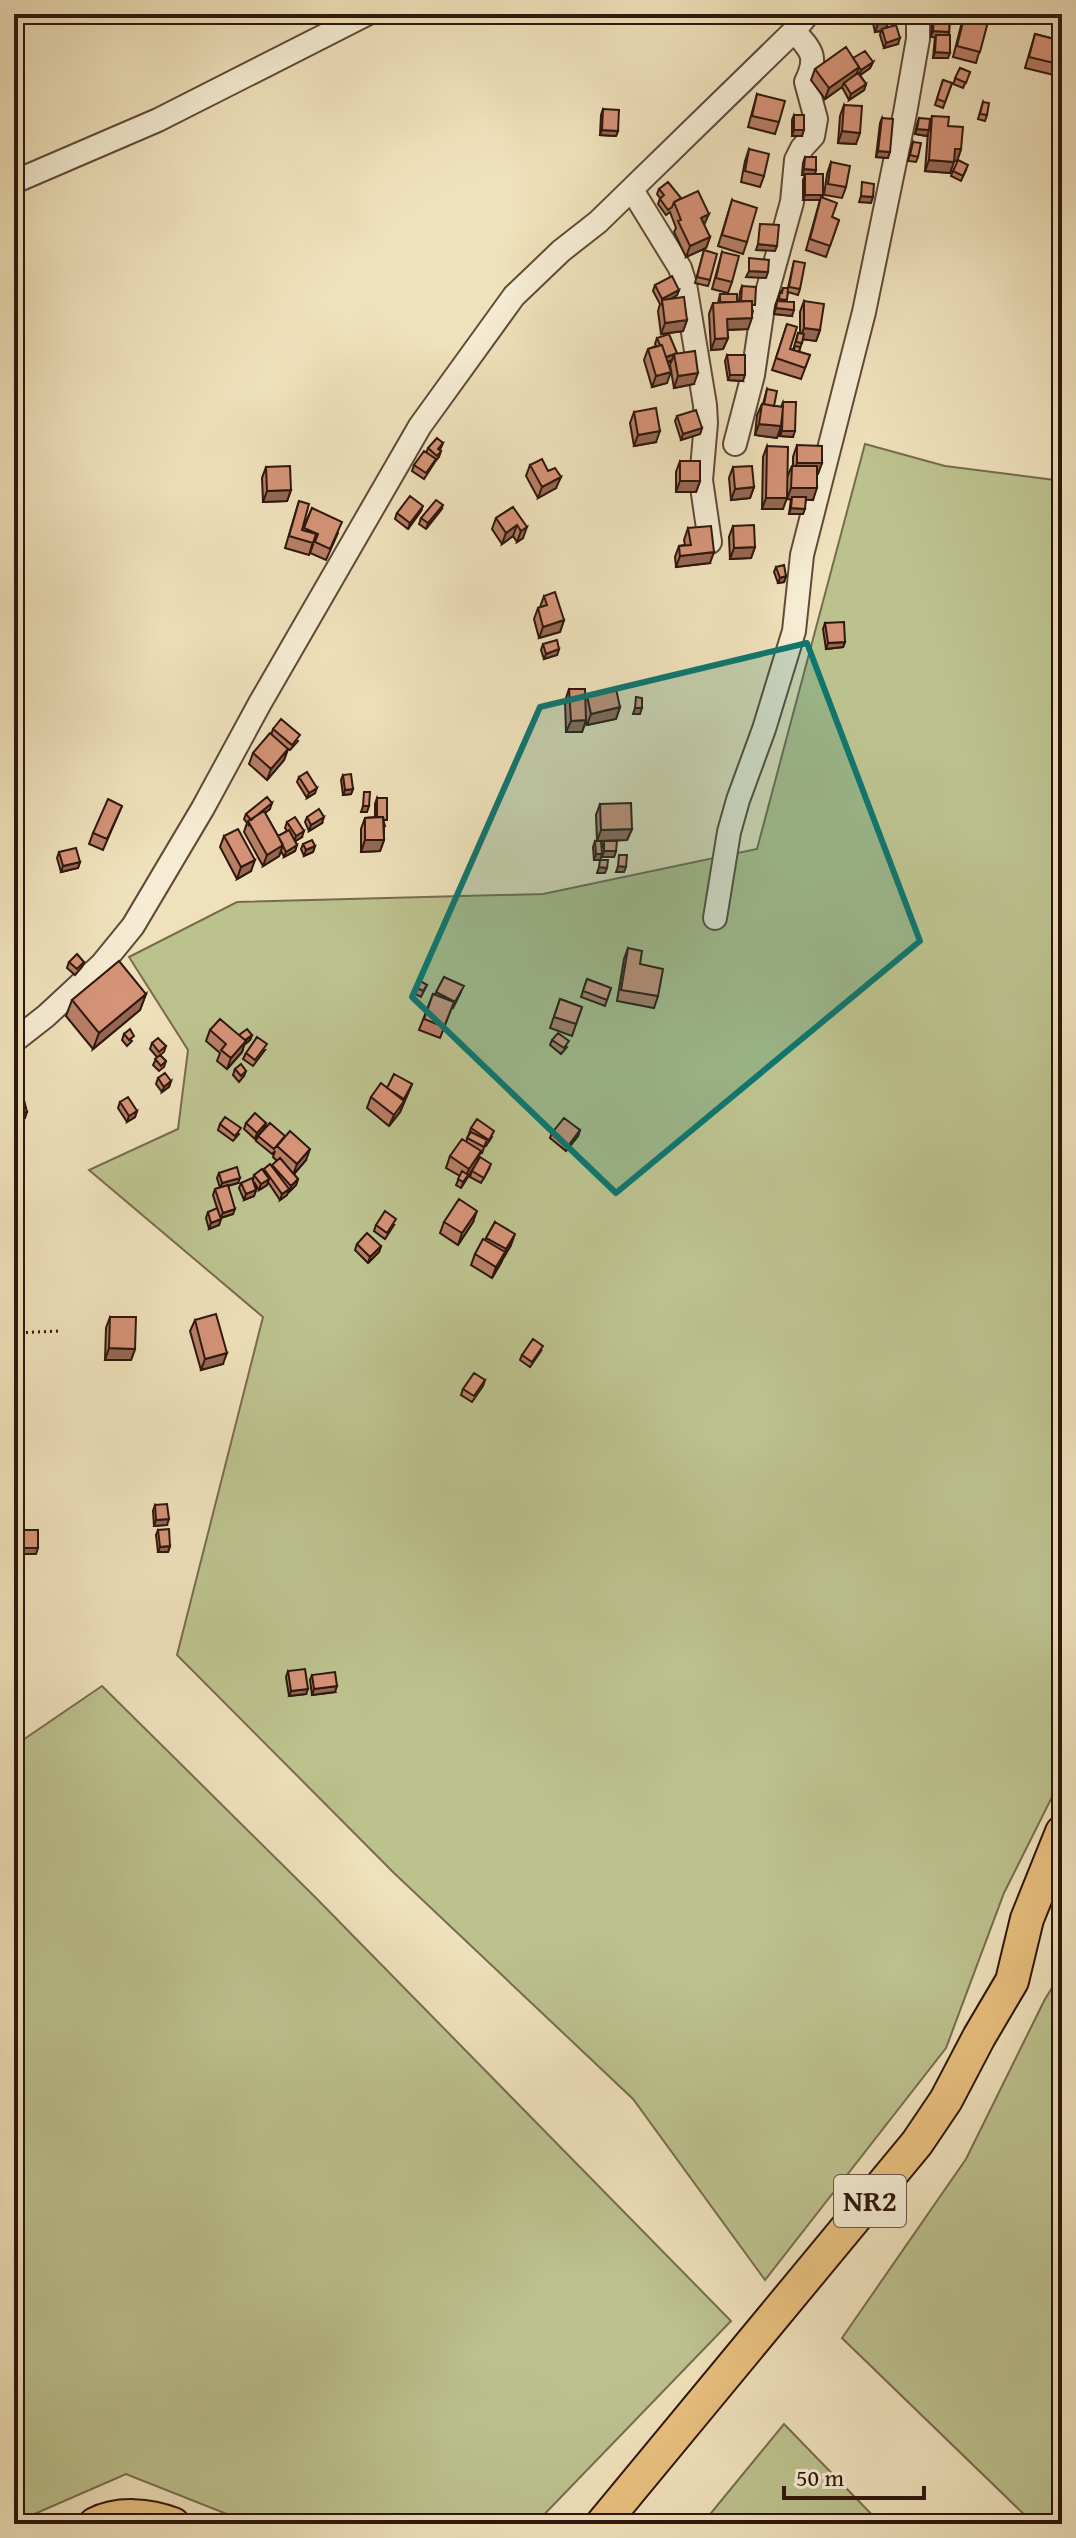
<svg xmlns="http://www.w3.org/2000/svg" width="1076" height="2538" font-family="'Gentium Book Plus',serif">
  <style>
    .green { fill: #bcc28e; stroke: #766c4e; stroke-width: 2 }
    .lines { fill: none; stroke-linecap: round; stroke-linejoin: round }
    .minor-casing { stroke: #5f4a38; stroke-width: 26 }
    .highway-casing { stroke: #2f170d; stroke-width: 36 }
    .path { stroke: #2f170d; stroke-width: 3; stroke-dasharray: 2 4; stroke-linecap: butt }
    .minor { stroke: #f5ecd3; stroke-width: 22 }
    .highway { stroke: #e8c07e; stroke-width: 32 }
    .wall { fill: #b77e66; stroke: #2f170d; stroke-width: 2 }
    .shaded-wall { fill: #956753; stroke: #2f170d; stroke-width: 2 }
    .building { fill: #d59377; stroke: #2f170d; stroke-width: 2 }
    .marked { fill: #0f766e; fill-opacity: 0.2; stroke: #0f766e; stroke-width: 6; stroke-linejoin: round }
    .labels { text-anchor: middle; stroke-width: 6; stroke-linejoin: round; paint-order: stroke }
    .shield { fill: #f5ecd3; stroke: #6a5748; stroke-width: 2 }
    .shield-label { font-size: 30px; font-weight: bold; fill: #2f170d }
  </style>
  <rect width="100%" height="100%" fill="#efe1bb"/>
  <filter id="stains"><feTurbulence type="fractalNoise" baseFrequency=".0025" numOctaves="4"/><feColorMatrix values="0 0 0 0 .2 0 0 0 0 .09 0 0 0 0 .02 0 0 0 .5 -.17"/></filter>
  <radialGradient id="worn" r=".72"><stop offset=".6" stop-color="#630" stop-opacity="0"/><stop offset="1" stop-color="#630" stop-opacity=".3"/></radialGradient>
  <path class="green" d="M865,444L945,466L1062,481V1777L1004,1893L946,2048L765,2280L633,2099L394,1873L177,1655L263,1317L89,1170L178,1129L188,1050L129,957L237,902L543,894L757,849Z
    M102,1686L315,1897L731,2321L535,2524H252L126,2474L32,2515L28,2524H14V1746Z
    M1062,1972V2524H1034L842,2338L966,2159L1045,1999Z
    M784,2424L881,2524H702Z"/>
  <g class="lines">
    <g class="minor-casing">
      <path id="minor" d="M14,182L158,120L367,14
        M632,190L680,268L685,284L705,405L706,423L701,480L710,542
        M735,444L753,375L763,307L792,202L796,160L802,148L813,136L816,119L806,82C818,57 812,51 794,31
        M715,918L729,832L738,800L764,729L794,631L802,555L864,312L905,113L918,39V14
        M14,1041L46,1016L102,964L133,926L203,808L260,703L420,426L514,296L561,251L598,222L794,31L808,14"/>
    </g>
    <g class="highway-casing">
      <path id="highway" d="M95,2524C119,2512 149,2515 173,2524
        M602,2524L917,2143L946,2100L979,2037L1012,1981L1027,1919L1062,1832"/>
    </g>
    <path class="path" d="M14,1333L59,1331"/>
    <use href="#minor" class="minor"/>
    <use href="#highway" class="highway"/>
  </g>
  <path class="wall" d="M871,14H889L886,28L898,44L884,48L880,35L881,31L875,32Z
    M933,14H950L948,58H933L935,37H931Z
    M964,14H990L976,63L953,57Z
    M1035,34L1062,41V77L1025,68Z
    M853,58L873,62L870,68L860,75L866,84L864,90L849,100L842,87L825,99L811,80L815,69Z
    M960,68L970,72L963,88L953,84Z
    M943,80L952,83L943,108L935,105Z
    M757,94L779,122L775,134L748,127Z
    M983,102L987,115L985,121L978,119Z
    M844,105L856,144L838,143L840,116Z
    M603,109L618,131L616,136L600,135L601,115Z
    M794,115L802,136H792V120Z
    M932,116L948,126L961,149L957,161L954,160L950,173L925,171L928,132L927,136L915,134L917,124L919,118L929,124Z
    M882,118L888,158L876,157L880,123Z
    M913,142L918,157L916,162L908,161Z
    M749,149L764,176L760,187L741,182L745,161Z
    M805,157L816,170L815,174L823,195L822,197L832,217L839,220L826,257L806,250L820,200H803V180L805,175H802L803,163Z
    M831,162L846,187L842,198L824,195L827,174Z
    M966,170L961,181L951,176L953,171Z
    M659,189L681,198L704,225L710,237L706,248L686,257L674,232L676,228L670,212L666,215L658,204L660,198L657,194Z
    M732,200L747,242L743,254L718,246Z
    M704,250L710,280L708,286L695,283Z
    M722,252L732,282L728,293L712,289Z
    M794,261L800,289L798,295L788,292L786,302L792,316L774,314L775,306L780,292L781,293L783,288H788Z
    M655,285L679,290L677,295L671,299L687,320L683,331L661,334L658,311L660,304L653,291Z
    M742,286L753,311L748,329L727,330L728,338L723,349L711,350L709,314L713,303H718L720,294L739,301L740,292Z
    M804,301L820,330L816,341L803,339L799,352L810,355L801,379L772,370L787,324L790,349L793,350L798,333L800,334V312Z
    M657,338L677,353L694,384L674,388L670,365L672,360L668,362L667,383L652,387L644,360L648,349L656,346L655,344Z
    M727,355L743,381L728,380L725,361Z
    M767,389L774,406L781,407L783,402L793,437L780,436V428L777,438L755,435L757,415L762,404H763Z
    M634,412L656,442L634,446L630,423Z
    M677,416L702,428L700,434L681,440L675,421Z
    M443,443L440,450L441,451L439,457L435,462L424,479L412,471L414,465L426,453L428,448Z
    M797,445L822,463L817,474L813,500L806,499L803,514H789L791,499H787V477L792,466H793V457Z
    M767,446L783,509H762L763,457Z
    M680,461L700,481L696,492H676V472Z
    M530,465L556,488L538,498L526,476Z
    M266,467L291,490L287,501L263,502L262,478Z
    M733,467L754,487L750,498L731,500L729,478Z
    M299,501L302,530L312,508L338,533L326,560L310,553L313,545H312L309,555L285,548Z
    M513,507L523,538L517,542L513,536L502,544L492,529L496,518Z
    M441,510L426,529L419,524L421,518Z
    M421,511L408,529L395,519L397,513Z
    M733,526L755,547L751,558L730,559L729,537Z
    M688,528L710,563L676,567L675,557L679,546L685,545L684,540Z
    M776,567L786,576L784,582L778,583L774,572Z
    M544,596L564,620L560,632L539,638L534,619L538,608L540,607Z
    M825,623L845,642L843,647L826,649L823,629Z
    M543,644L559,649L557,655L544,659L541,650Z
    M569,689L585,700L587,696L620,707L616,719L587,725L586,721L582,732H566L565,701Z
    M273,729L298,741L290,750L288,749L284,760L267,780L249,764L253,753L271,735Z
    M343,775L353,789L351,794L343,795L341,780Z
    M299,777L315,793L307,798L297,782Z
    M377,798L385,826H384V840L380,851L361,852V829L365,818L375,817V804Z
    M600,804L632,829L627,840L597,841L596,815Z
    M122,806L103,850L89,844L93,833Z
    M270,809L265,813L278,836L287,831L285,828L287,822L302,837L295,841L297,845L295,851L284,857L281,851L279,856L263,866L244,832L247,823L244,819L246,814Z
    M307,817L322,823L309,831L305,822Z
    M224,836L251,871L237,879L220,847Z
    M595,841L602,847L604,841L616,851L614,857H602V854L600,860H594L593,847Z
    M303,844L315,846L313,852L304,856L301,849Z
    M59,852L80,862L78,868L61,872L57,858Z
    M628,948L640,964L658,996L654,1008L617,1001L624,959Z
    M69,962H84L82,967L75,975L67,968Z
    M444,977L461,992L453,1008L452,1007L440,1038L419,1030L433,994L435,995Z
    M587,979L611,988L605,1006L581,997Z
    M420,981L427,985L421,997L415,994Z
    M146,994L140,1010L93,1049L66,1016L72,1000Z
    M560,999L582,1007L572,1036L550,1028Z
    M210,1030L239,1035H252L250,1040L244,1045L242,1052L227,1069L217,1061L220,1053L206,1041Z
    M124,1034L132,1041L127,1046L122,1040Z
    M552,1040L567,1047L561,1054L550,1045Z
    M152,1043L166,1046L164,1052L160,1055L166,1061L164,1067L159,1071L153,1065L157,1057L150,1049Z
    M265,1050L253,1066L243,1059L246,1053Z
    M235,1069L246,1071L244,1076L239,1082L233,1075Z
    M158,1078L171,1081L169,1087L162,1092L156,1084Z
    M412,1084L400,1112L389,1126L367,1108L371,1097L387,1088Z
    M120,1102L137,1111L135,1117L127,1122L118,1108Z
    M246,1123H266L264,1129L255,1139L244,1129Z
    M220,1124L239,1134L233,1141L218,1130Z
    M471,1128L492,1137L486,1146L485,1145L482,1153L480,1152L477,1162L461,1188L456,1185L460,1176L446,1168L450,1156L466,1142Z
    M580,1130L578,1136L566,1151L550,1138L552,1133Z
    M258,1136L306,1160L294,1174L298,1179L296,1185L289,1192L288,1191L287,1195L280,1200L268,1182L267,1185L259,1190L254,1182L256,1190L254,1196L244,1200L239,1188L241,1183L253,1180L254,1175L263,1171L264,1169L272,1167L277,1161L273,1157L275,1151L272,1154L256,1141Z
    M489,1169L481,1183L470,1177L472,1171Z
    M219,1173L238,1183L228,1186L233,1214L221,1218L219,1225L209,1229L206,1218L208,1212L218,1211L213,1195L215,1189L220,1188L217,1178Z
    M444,1222H473L458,1245L440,1233Z
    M495,1222L511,1245L492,1278L471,1265L475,1254L485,1240Z
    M376,1225H394L385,1239L374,1231Z
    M357,1244L381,1246L379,1252L368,1263L355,1250Z
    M110,1317L135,1349L131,1360H105L106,1328Z
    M195,1320L223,1364L201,1370L190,1331Z
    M541,1351L530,1367L520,1360L522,1355Z
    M485,1380L483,1386L472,1402L461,1395L463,1389Z
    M155,1505L167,1525L154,1526L153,1511Z
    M158,1530L170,1546L168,1552H158L156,1535Z
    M288,1671L306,1694L289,1696L286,1677Z
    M312,1675L335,1692L312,1695L310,1680Z"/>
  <path class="shaded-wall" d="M890,19L885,30L875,32L879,21Z
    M933,31L949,32L947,38L931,37Z
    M900,38L898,44L884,48L886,43Z
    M935,52L950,53L948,58H933Z
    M873,62L870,68L859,76L861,70Z
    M859,67L855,78L844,83L842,87L825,99L829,88Z
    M866,84L864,90L849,100L851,94Z
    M917,129L929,130L927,136L915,134Z
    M602,130L618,131L616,136L600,135Z
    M794,130H804L802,136H792Z
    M842,131L860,133L856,144L838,143Z
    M955,149H961L957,161L951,160Z
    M878,151L890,152L888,158L876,157Z
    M929,160L954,162L950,173L925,171Z
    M804,169L816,170L814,175H802Z
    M805,195H823L821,200H803Z
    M861,196L873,197L871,203L859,202Z
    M709,214L704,225L701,218Z
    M710,237L706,248L686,257L690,246Z
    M758,244L777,246L775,251L756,250Z
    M749,271L768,272L766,278L746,277Z
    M679,290L677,295L662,304V299Z
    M776,308L794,310L792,316L774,314Z
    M752,318L748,329L723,330L727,319Z
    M687,320L683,331L661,334L665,323Z
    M804,328L820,330L816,341L800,339Z
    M728,338L723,349L711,350L715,339Z
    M674,354L672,360L663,364L665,358Z
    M671,372L667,383L652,387L656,376Z
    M698,373L694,384L674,388L678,376Z
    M730,375H745L743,381L728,380Z
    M759,424L781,426L777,438L755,435Z
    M702,428L700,434L681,440L683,434Z
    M660,431L656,442L634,446L638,435Z
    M782,431H795L793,437L780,436Z
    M797,463H822L818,474H793Z
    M561,477L556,488L538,498L542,487Z
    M680,481H700L696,492H676Z
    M754,487L750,498L731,500L735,489Z
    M791,488H817L813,500L787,499Z
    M291,490L287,501L263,502L267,491Z
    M766,498H787L783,509H762Z
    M443,505L441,510L426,529L428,523Z
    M423,506L421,511L408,529L410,523Z
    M791,508L805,509L803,514H789Z
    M517,525L513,536L502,544L506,533Z
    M527,527L523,538L517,542L521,531Z
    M755,547L751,558L730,559L734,548Z
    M714,552L710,563L676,567L680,556Z
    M786,576L784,582L778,583L780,578Z
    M564,620L560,632L539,638L543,627Z
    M845,642L843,647L826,649L828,643Z
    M559,649L557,655L544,659L546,654Z
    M620,707L616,719L587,725L591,714Z
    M635,708H642L640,714H633Z
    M586,720L582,732H566L571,721Z
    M288,749L284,760L267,780L271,769Z
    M317,788L315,793L307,798L309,793Z
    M353,789L351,794L343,795L345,790Z
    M272,803L270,809L248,826L251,820Z
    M363,806H369L367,812H361Z
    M324,817L322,823L309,831L311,825Z
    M632,829L627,840L597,841L601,830Z
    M304,831L302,837L294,842L296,836Z
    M365,840H384L380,851L361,852Z
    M283,845L279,856L263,866L267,855Z
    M297,845L295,851L284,857L286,852Z
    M315,846L313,852L304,856L306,850Z
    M604,851H616L614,857H602Z
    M596,854H602L600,860H594Z
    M255,860L251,871L237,879L241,867Z
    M80,862L78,868L61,872L63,866Z
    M618,866L626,867L624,872H616Z
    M599,867L607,868L605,873H597Z
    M146,994L140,1010L93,1049L99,1033Z
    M252,1035L250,1040L244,1045L242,1052L227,1069L231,1058L243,1043Z
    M171,1081L169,1087L162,1092L164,1087Z
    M412,1084L400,1112L389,1126L394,1115Z
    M137,1111L135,1117L127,1122L129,1116Z
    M27,1112L25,1118L14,1120V1115Z
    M266,1123L264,1129L255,1139L257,1133Z
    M580,1130L578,1136L566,1151L568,1146Z
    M310,1149L306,1160L293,1175L297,1164Z
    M481,1151L477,1162L461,1188L469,1169Z
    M240,1178L238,1183L220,1188L222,1183Z
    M269,1179L267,1185L259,1190L261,1184Z
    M298,1179L296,1185L289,1192L291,1186Z
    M289,1189L287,1195L280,1200L282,1194Z
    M256,1190L254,1196L244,1200L246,1194Z
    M235,1209L233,1214L220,1218L223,1213Z
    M477,1211L473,1222L458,1245L462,1233Z
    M221,1219L219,1225L209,1229L211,1223Z
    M515,1234L511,1245L502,1260L506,1249Z
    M381,1246L379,1252L368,1263L370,1257Z
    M505,1252L501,1263L492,1278L496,1267Z
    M109,1348L135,1349L131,1360H105Z
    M227,1353L223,1364L201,1370L205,1359Z
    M23,1386L21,1392H14V1387Z
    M169,1519L167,1525L154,1526L156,1520Z
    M170,1546L168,1552H158L160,1547Z
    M21,1548H38L36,1554H19Z
    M337,1686L335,1692L312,1695L314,1689Z
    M308,1689L306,1694L289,1696L291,1691Z"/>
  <path class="building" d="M878,14H889L890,19L879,21Z
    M934,14H950L949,32L933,31Z
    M965,14H990L980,52L957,46Z
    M896,25L900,38L886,43L882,29Z
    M1035,34L1062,41V65L1029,57Z
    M936,35H950V53L935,52Z
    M846,47L859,67L829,88L815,69Z
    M865,51L873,62L861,70L853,58Z
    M960,68L970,72L966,83L955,78Z
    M858,73L866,84L851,94L844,83Z
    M943,80L952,83L945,102L937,99Z
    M757,94L785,101L779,122L752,116Z
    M983,102L989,103L987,115L980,114Z
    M844,105L862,106L860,133L842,131Z
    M603,109L619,110L618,131L602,130Z
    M794,115H804V130H794Z
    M932,116L949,117L948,126L963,127L961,149H955L954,162L929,160Z
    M882,118L893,119L890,152L878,151Z
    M919,118L930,119L929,130L917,129Z
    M913,142L921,143L918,157L910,155Z
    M749,149L769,154L764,176L745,171Z
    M805,157H816V170L804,169Z
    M958,160L968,165L963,176L953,171Z
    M831,162L850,166L846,187L828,184Z
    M805,174H823V195H805Z
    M668,182L681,198L674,202L672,207L668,210L660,199L664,195L659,189Z
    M862,182L874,184L873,197L861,196Z
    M698,191L709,214L701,218L710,237L690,246L678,221L681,220L674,202Z
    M821,197L837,203L832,217L839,220L830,246L810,239Z
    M732,200L757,208L747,242L722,235Z
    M760,224L779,225L777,246L758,244Z
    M704,250L717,254L710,280L697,277Z
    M722,252L739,256L732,282L716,278Z
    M749,258L769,260L768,272L749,271Z
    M794,261L805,263L800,289L789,287Z
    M672,276L679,290L662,299L655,285Z
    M742,286L756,287L755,305H752V301H741Z
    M783,288H788L787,300L779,299L780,292L782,293Z
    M720,294H737V302H720Z
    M684,297L687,320L665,323L662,300Z
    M752,301V318L727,319L728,338L715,339L713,303Z
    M777,301L794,302V310L776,308Z
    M804,301L824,304L820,330L804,328Z
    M787,324L797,327L790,349L810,355L805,368L776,358Z
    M798,333L804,334L802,343L796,342Z
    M669,334L677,353L666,357L662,345H660L657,338Z
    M662,345L671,372L656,376L648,349Z
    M795,346L800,347L799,352L794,350Z
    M695,351L698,373L678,376L674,354Z
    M727,355H745V375H730Z
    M767,389L777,391L774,406L764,404Z
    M783,402H796L795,431H782Z
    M762,404L783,407L781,426L759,424Z
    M656,408L660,431L638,435L634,412Z
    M696,410L702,428L683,434L677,416Z
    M437,438L443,443L438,449L441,451L437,456L428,448Z
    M797,445L822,446V463H797Z
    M767,446L788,447L787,498H766Z
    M424,451L436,459L426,473L414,465Z
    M542,459L548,471L555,468L561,477L542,487L530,465Z
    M680,461H700V481H680Z
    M290,466L291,490L267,491L266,467Z
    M752,466L754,487L735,489L733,467Z
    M792,466H817V488H791Z
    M410,496L423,506L410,523L397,513Z
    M792,497H806L805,509L791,508Z
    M436,500L443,505L428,523L421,518Z
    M299,501L309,504L302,530L316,534L313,543L289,536Z
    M513,507L527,527L521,531L517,525L506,533L496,518Z
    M312,508L342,522L330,549L315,542L318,534L304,528Z
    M754,525L755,547L734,548L733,526Z
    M711,526L714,552L680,556L679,546L691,545L688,528Z
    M784,565L786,576L780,578L776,567Z
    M555,592L564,620L543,627L538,608L547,605L544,596Z
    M844,622L845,642L828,643L825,623Z
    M557,640L559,649L546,654L543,644Z
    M569,689H585L586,720L571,721Z
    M616,689L620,707L591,714L587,696Z
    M636,697L642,698V708H635Z
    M281,719L300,735L292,745L273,729Z
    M270,733L288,749L271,769L253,753Z
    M307,772L317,788L309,793L299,777Z
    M351,774L353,789L345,790L343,775Z
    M364,792H370L369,806H363Z
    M267,797L272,803L251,820L246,814Z
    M377,798H387V820H384L383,817H377Z
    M108,799L122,806L107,839L93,833Z
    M631,803L632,829L601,830L600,804Z
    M319,809L324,817L311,825L307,817Z
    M264,811L283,845L267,855L248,821Z
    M295,817L304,831L296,836L287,822Z
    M383,817L384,840H365V818Z
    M238,829L255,860L241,867L224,836Z
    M289,830L297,845L286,852L278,836Z
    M312,840L315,846L306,850L303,844Z
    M595,841H601L602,854H596Z
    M604,841H617L616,851H604Z
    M76,848L80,862L63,866L59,852Z
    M619,855H627L626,867L618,866Z
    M600,860H608L607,868L599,867Z
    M628,948L642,951L640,964L663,969L658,996L621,990Z
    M77,954L84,962L77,969L69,962Z
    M119,961L146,994L99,1033L72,1000Z
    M444,977L464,986L455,1002L436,992Z
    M587,979L611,988L607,1000L583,991Z
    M420,981L427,985L423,991L417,988Z
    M433,994L454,1002L444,1027L424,1019Z
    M560,999L582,1007L576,1024L554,1017Z
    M220,1019L246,1041L231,1058L221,1050L226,1044L210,1030Z
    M130,1029L134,1036L129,1040L124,1034Z
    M247,1029L252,1035L245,1040L239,1035Z
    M558,1033L569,1041L564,1048L552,1040Z
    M257,1037L267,1044L255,1060L246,1053Z
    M158,1038L166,1046L159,1052L152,1043Z
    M160,1055L166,1061L161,1066L155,1059Z
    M241,1064L246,1071L241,1076L235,1069Z
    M14,1072H15L19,1083L14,1085Z
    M165,1073L171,1081L164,1087L158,1078Z
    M394,1074L412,1084L404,1099L387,1088Z
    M381,1083L404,1101L394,1115L371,1097Z
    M22,1092L27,1112L14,1115V1094Z
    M128,1097L137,1111L129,1116L120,1102Z
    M255,1113L266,1123L257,1133L246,1123Z
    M225,1117L241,1128L235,1136L220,1124Z
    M564,1118L580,1130L568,1146L552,1133Z
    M477,1119L494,1131L489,1140L471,1128Z
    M270,1123L285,1136L274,1149L258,1136Z
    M290,1131L310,1149L297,1164L277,1146Z
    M471,1132L487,1140L484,1147L467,1138Z
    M462,1139L481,1151L469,1169L450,1156Z
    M480,1157L491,1164L484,1178L472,1171Z
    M280,1158L298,1179L291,1186L272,1165Z
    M270,1164L289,1189L282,1194L264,1169Z
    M237,1167L240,1178L222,1183L219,1173Z
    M262,1169L269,1179L261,1184L254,1175Z
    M462,1171L468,1175L463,1182L458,1179Z
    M252,1178L256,1190L246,1194L241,1183Z
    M228,1185L235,1209L223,1213L215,1189Z
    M459,1199L477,1211L462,1233L444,1222Z
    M217,1208L221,1219L211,1223L208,1212Z
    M385,1211L396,1219L387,1233L376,1225Z
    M495,1222L515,1234L506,1249L486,1238Z
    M367,1233L381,1246L370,1257L357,1244Z
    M483,1239L505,1252L496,1267L475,1254Z
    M216,1314L227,1353L205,1359L195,1320Z
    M110,1317H136L135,1349L109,1348Z
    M533,1339L543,1346L532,1362L522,1355Z
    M14,1370H22L23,1386L14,1387Z
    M474,1373L485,1380L474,1396L463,1389Z
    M167,1504L169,1519L156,1520L155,1505Z
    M169,1529L170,1546L160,1547L158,1530Z
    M21,1530H38V1548H21Z
    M14,1542L20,1543L19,1552H14Z
    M305,1669L308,1689L291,1691L288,1671Z
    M335,1672L337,1686L314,1689L312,1675Z"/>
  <path class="marked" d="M807,643L920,941L616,1193L412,997L540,707Z"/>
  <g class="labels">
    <rect class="shield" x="834" y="2175" width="72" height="52" rx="6"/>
    <g class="shield-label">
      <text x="870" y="2211">NR2</text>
    </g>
  </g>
  <rect width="1076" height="2538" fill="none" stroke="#efe1bb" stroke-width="48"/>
  <rect x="16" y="16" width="1044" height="2506" fill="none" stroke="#2f170d" stroke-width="4"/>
  <rect x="24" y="24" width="1028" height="2490" fill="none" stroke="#2f170d" stroke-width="2"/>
  <path d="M784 2486v12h140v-12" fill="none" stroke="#2f170d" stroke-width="4"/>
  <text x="796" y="2486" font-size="24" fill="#2f170d" stroke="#f5ecd3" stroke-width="6" paint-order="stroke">50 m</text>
  <rect width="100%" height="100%" filter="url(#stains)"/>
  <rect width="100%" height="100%" fill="url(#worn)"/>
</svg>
